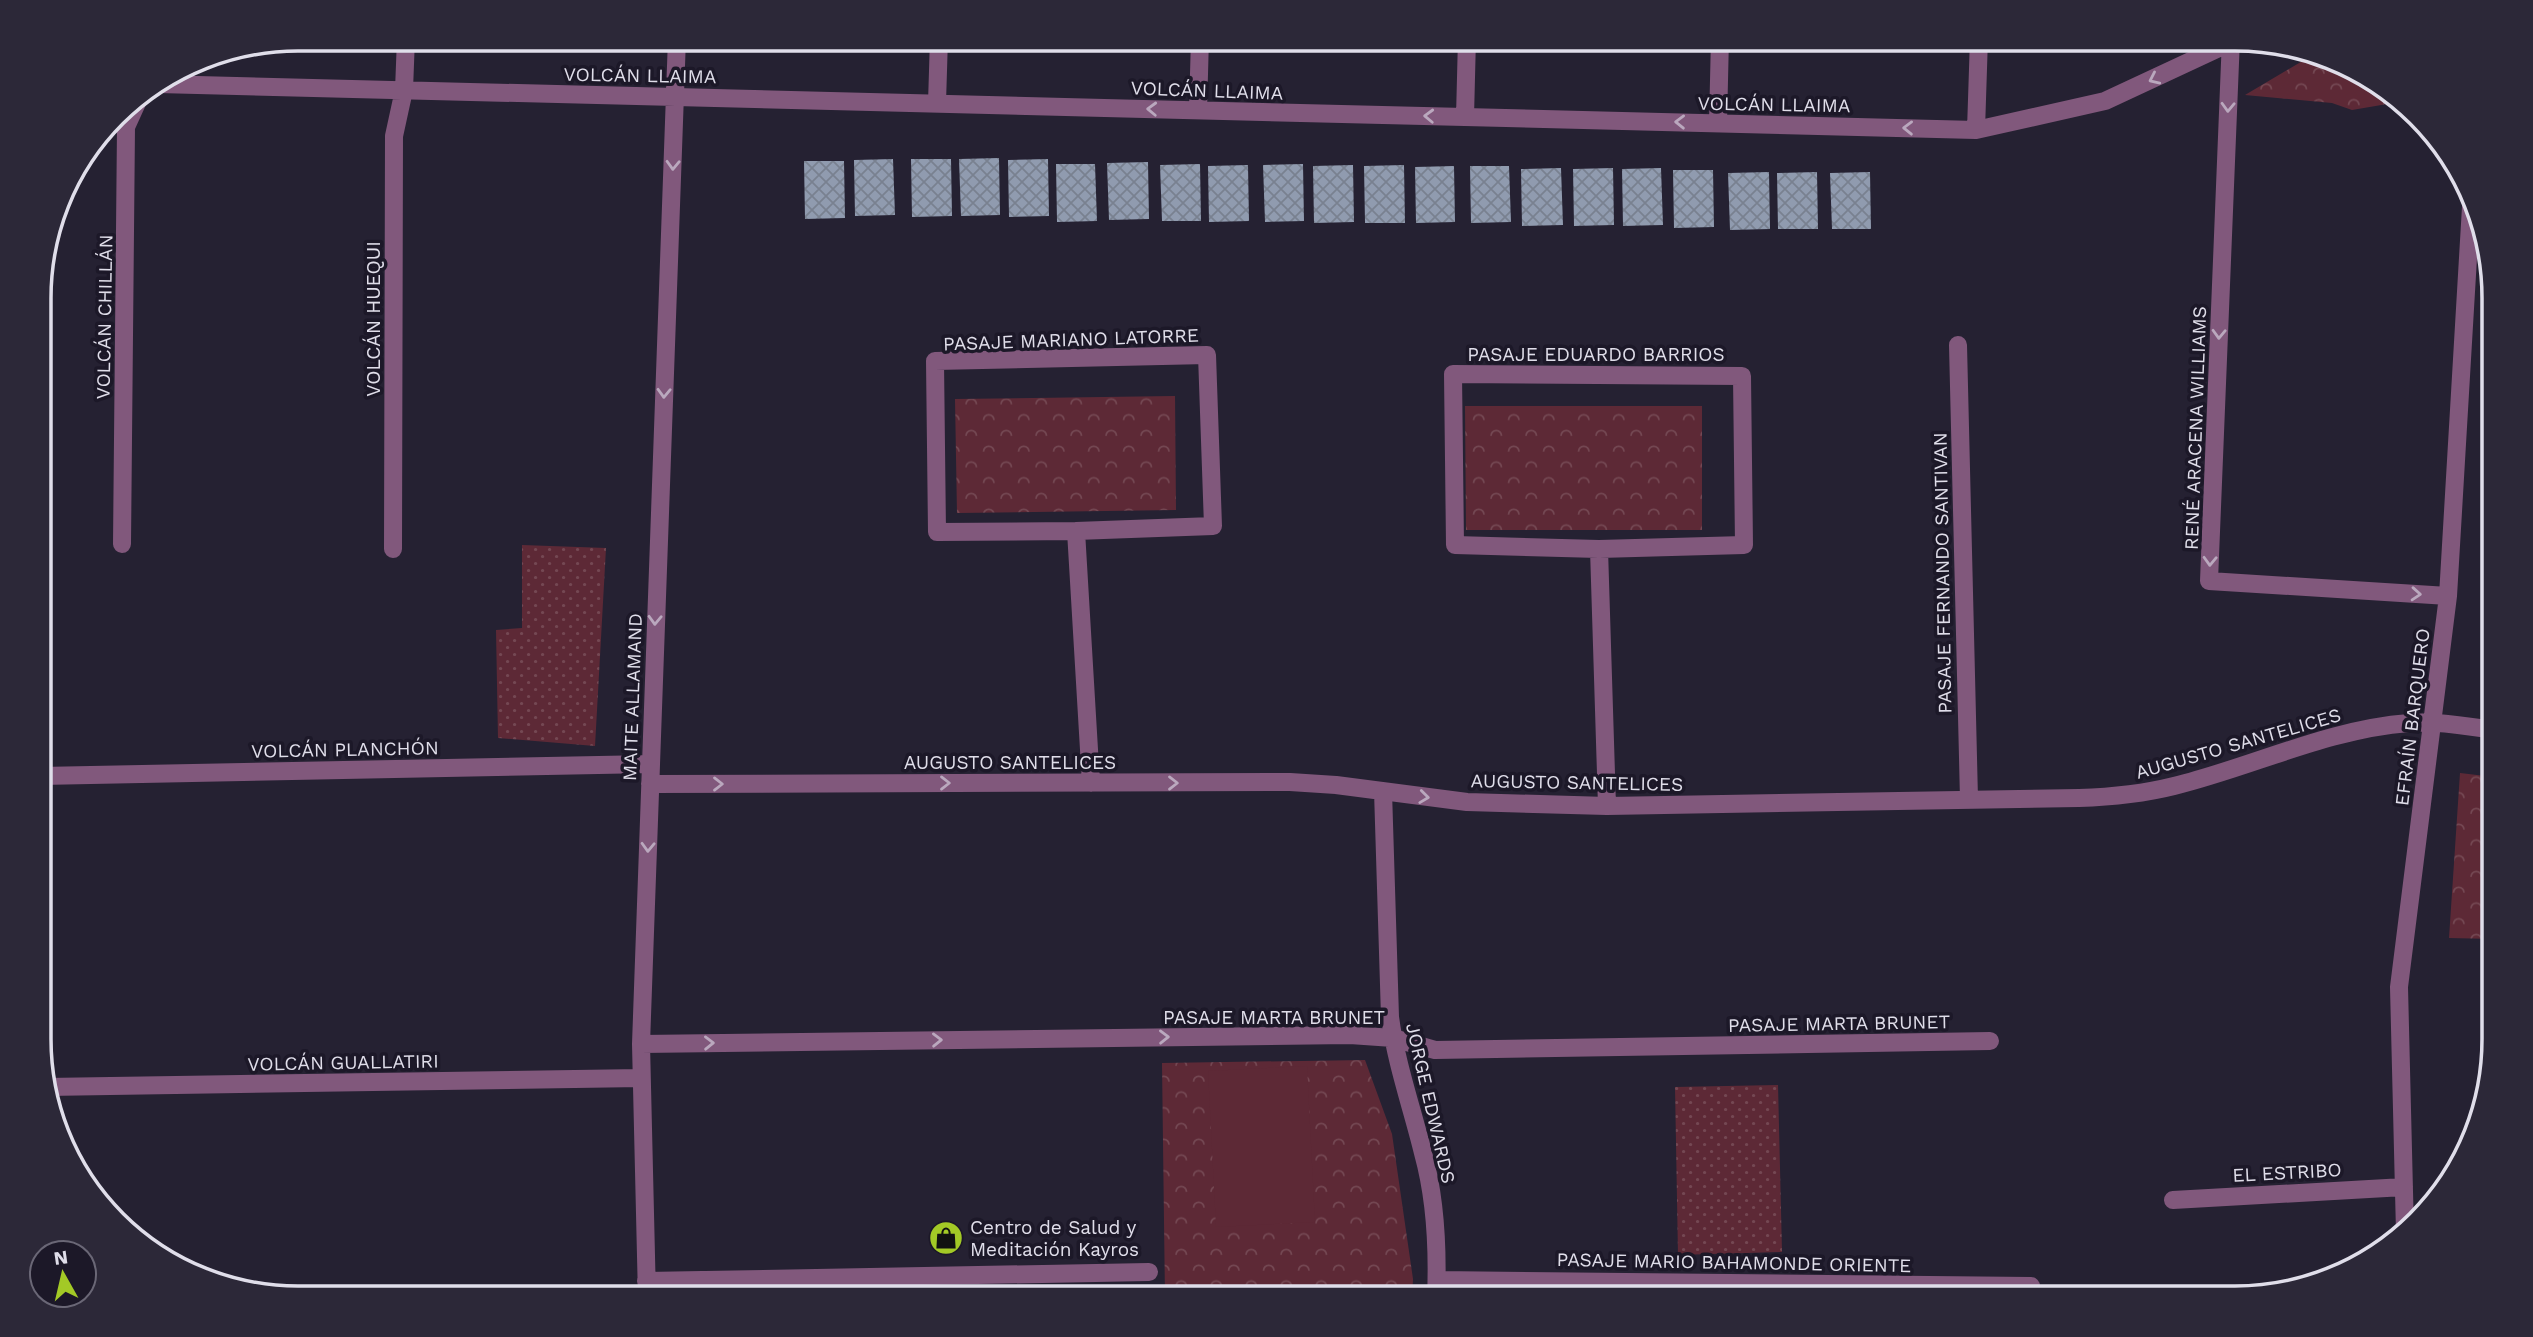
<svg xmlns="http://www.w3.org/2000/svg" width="2533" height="1337" font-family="'Work Sans',sans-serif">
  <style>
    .grass { fill: url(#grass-dots) }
    .park { fill: url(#park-crowns) }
    .garden { fill: #5d2936 }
    .building { fill: url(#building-cross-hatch) }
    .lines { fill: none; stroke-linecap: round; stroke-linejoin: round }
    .minor { stroke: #81587c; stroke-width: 18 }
    .oneway { stroke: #baa8be }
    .labels { text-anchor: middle; stroke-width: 7; stroke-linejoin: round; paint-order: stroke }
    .street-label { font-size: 19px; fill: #e0deea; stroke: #1c1828 }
    .poi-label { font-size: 19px; fill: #e0deea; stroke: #1c1828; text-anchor: start }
    .rim { fill: none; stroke: #e0deea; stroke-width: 3.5 }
  </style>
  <defs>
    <pattern id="grass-dots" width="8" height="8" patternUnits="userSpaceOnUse" patternTransform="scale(1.75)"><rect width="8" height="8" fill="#5d2936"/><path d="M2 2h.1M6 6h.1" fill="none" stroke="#744853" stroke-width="1.8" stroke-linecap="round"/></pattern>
    <pattern id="park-crowns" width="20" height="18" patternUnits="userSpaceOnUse" patternTransform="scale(1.75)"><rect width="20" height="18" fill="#5d2936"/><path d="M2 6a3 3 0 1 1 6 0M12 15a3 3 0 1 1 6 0" fill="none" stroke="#744853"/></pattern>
    <pattern id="building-cross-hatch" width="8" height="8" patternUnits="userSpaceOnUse" patternTransform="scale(1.75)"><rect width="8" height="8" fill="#909baf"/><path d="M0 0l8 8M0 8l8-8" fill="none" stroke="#798190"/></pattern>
  </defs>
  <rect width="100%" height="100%" fill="#252132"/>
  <path class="grass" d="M522,545L606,548L595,746L498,738L496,630L522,628Z
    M1778,1085L1782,1252L1678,1255L1675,1087Z"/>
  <path class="park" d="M2311,56L2350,65L2393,103L2352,110L2332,103L2245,95Z
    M1175,396L1176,510L957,513L955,399Z
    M1465,406H1702V530H1466Z
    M2460,773L2494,777V939L2449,938Z
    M1365,1060L1392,1134L1413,1279L1412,1298H1165L1162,1063Z"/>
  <path class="garden" d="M1307,1066L1315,1222L1216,1227L1208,1071Z"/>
  <path class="building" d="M999,158L1000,215L961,216L959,159Z
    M893,159L895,215L855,216L854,160Z
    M911,159H951L952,216L912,217Z
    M1048,159L1049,216L1009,217L1008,160Z
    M804,161H844L845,218L805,219Z
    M1148,162L1149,219L1109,220L1107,163Z
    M1056,164H1095L1097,221L1057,222Z
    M1200,164L1201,221H1162L1160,165Z
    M1303,164L1304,221L1265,222L1263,165Z
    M1248,165L1249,221L1209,222L1208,166Z
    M1353,165L1354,222L1314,223L1313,166Z
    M1404,165L1405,223H1365L1364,166Z
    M1454,166L1455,222L1416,223L1415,167Z
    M1470,166H1509L1511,222L1471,223Z
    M1561,168L1563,225L1522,226L1521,169Z
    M1613,168L1614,225L1574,226L1573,169Z
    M1661,168L1663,225L1623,226L1622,169Z
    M1673,170H1713L1714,227L1674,228Z
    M1769,172L1770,229L1730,230L1728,173Z
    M1817,172L1818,229H1778L1777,173Z
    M1870,172L1871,229H1832L1830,173Z"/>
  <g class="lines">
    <path class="minor" d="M2231,38L2209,581L2448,596
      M158,84L1976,130L2105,101L2238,39
      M937,103L939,38
      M1198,110L1200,38
      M1465,117L1467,38
      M1718,123L1720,38
      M1976,130L1979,38
      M1958,345L1969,799
      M1076,531L937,532L935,361L1207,355L1213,526L1076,531L1091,783
      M122,544L126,127L141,94
      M393,549L394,136L404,90L406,38
      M1599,549L1455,545L1453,374L1742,376L1744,545L1599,549L1607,806
      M40,776L650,764
      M650,784L1290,782L1336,785L1467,802L1607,806L2079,798C2111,797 2142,794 2174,786C2252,767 2328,729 2409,723C2438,721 2465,726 2494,730
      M1383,791L1390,1017C1396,1063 1412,1108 1423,1153C1436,1200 1438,1250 1436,1298
      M641,1044L1350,1035L1393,1038L1435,1050L1990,1041
      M46,1087L641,1078
      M2173,1200L2404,1187
      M2405,1232L2399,987L2448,596L2471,207
      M1437,1280L2031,1286
      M646,1281L1149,1272
      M647,1298L641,1044L677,38"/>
  </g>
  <defs><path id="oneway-chevron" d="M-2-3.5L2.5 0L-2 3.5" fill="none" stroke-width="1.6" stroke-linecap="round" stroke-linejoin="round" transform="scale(1.75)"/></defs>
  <g class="oneway">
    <use href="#oneway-chevron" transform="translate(2154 79) rotate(155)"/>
    <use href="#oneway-chevron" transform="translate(2228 107) rotate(92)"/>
    <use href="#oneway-chevron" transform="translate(1152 109) rotate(-178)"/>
    <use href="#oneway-chevron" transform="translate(1429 116) rotate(-178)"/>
    <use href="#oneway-chevron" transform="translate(1680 122) rotate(-179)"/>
    <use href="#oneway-chevron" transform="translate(1908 128) rotate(-179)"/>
    <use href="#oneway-chevron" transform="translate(673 165) rotate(92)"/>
    <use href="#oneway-chevron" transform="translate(2219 334) rotate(92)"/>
    <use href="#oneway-chevron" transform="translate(664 393) rotate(92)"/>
    <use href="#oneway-chevron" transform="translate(2210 561) rotate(92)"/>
    <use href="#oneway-chevron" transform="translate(2416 594) rotate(4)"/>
    <use href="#oneway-chevron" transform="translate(655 620) rotate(92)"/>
    <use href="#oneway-chevron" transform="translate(945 783)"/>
    <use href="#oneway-chevron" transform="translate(1173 783)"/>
    <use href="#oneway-chevron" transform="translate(718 784)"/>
    <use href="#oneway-chevron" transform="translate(1424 797) rotate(7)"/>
    <use href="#oneway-chevron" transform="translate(648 847) rotate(92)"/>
    <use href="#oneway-chevron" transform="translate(1164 1037) rotate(-1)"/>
    <use href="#oneway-chevron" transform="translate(937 1040) rotate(-1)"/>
    <use href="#oneway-chevron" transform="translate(709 1043) rotate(-1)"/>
  </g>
  <defs>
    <g id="shop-disc" transform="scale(1.75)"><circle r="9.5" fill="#a3c926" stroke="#1c1828"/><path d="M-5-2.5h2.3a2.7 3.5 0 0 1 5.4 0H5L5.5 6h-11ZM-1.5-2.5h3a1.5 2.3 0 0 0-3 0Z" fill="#111"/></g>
  </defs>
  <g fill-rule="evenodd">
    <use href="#shop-disc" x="946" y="1238"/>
  </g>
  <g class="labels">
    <g class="street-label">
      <text transform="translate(640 75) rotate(1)" y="7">VOLCÁN LLAIMA</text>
      <text transform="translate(1207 90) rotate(2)" y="7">VOLCÁN LLAIMA</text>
      <text transform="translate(1774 104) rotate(1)" y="7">VOLCÁN LLAIMA</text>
      <text transform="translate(104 317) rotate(-89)" y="7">VOLCÁN CHILLÁN</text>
      <text transform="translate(373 319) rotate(-90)" y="7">VOLCÁN HUEQUI</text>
      <text transform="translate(1071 339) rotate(-2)" y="7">PASAJE MARIANO LATORRE</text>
      <text x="1596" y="361">PASAJE EDUARDO BARRIOS</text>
      <text transform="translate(2195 428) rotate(-88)" y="7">RENÉ ARACENA WILLIAMS</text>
      <text transform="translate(1942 573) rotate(-91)" y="7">PASAJE FERNANDO SANTIVAN</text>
      <text transform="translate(632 697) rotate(-88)" y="7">MAITE ALLAMAND</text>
      <text transform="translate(2412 717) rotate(-83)" y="7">EFRAÍN BARQUERO</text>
      <text transform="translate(2238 743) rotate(-16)" y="7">AUGUSTO SANTELICES</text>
      <text transform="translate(345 749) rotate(-1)" y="7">VOLCÁN PLANCHÓN</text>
      <text x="1010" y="769">AUGUSTO SANTELICES</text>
      <text transform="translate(1577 782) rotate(1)" y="7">AUGUSTO SANTELICES</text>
      <text x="1274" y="1024">PASAJE MARTA BRUNET</text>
      <text transform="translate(1839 1023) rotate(-1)" y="7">PASAJE MARTA BRUNET</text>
      <text transform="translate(343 1062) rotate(-1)" y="7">VOLCÁN GUALLATIRI</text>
      <text transform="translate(1431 1103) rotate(77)" y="7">JORGE EDWARDS</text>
      <text transform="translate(2287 1172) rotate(-3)" y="7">EL ESTRIBO</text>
      <text transform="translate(1734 1262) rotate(1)" y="7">PASAJE MARIO BAHAMONDE ORIENTE</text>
    </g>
    <g class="poi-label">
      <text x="970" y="1234">Centro de Salud y<tspan x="970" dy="22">Meditación Kayros</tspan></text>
    </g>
  </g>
  <path d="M0 0H2533V1337H0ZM298 51H2235A247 247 0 0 1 2482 298V1039A247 247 0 0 1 2235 1286H298A247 247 0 0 1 51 1039V298A247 247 0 0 1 298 51Z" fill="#2c2838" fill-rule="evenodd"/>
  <path class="rim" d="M298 51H2235A247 247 0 0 1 2482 298V1039A247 247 0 0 1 2235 1286H298A247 247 0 0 1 51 1039V298A247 247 0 0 1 298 51Z"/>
  <g transform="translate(63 1274) rotate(352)"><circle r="33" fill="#1c1828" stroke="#6a6776" stroke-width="2"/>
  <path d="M0-5L12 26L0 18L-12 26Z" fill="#a3c926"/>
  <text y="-10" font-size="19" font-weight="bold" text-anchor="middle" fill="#e0deea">N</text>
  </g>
</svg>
